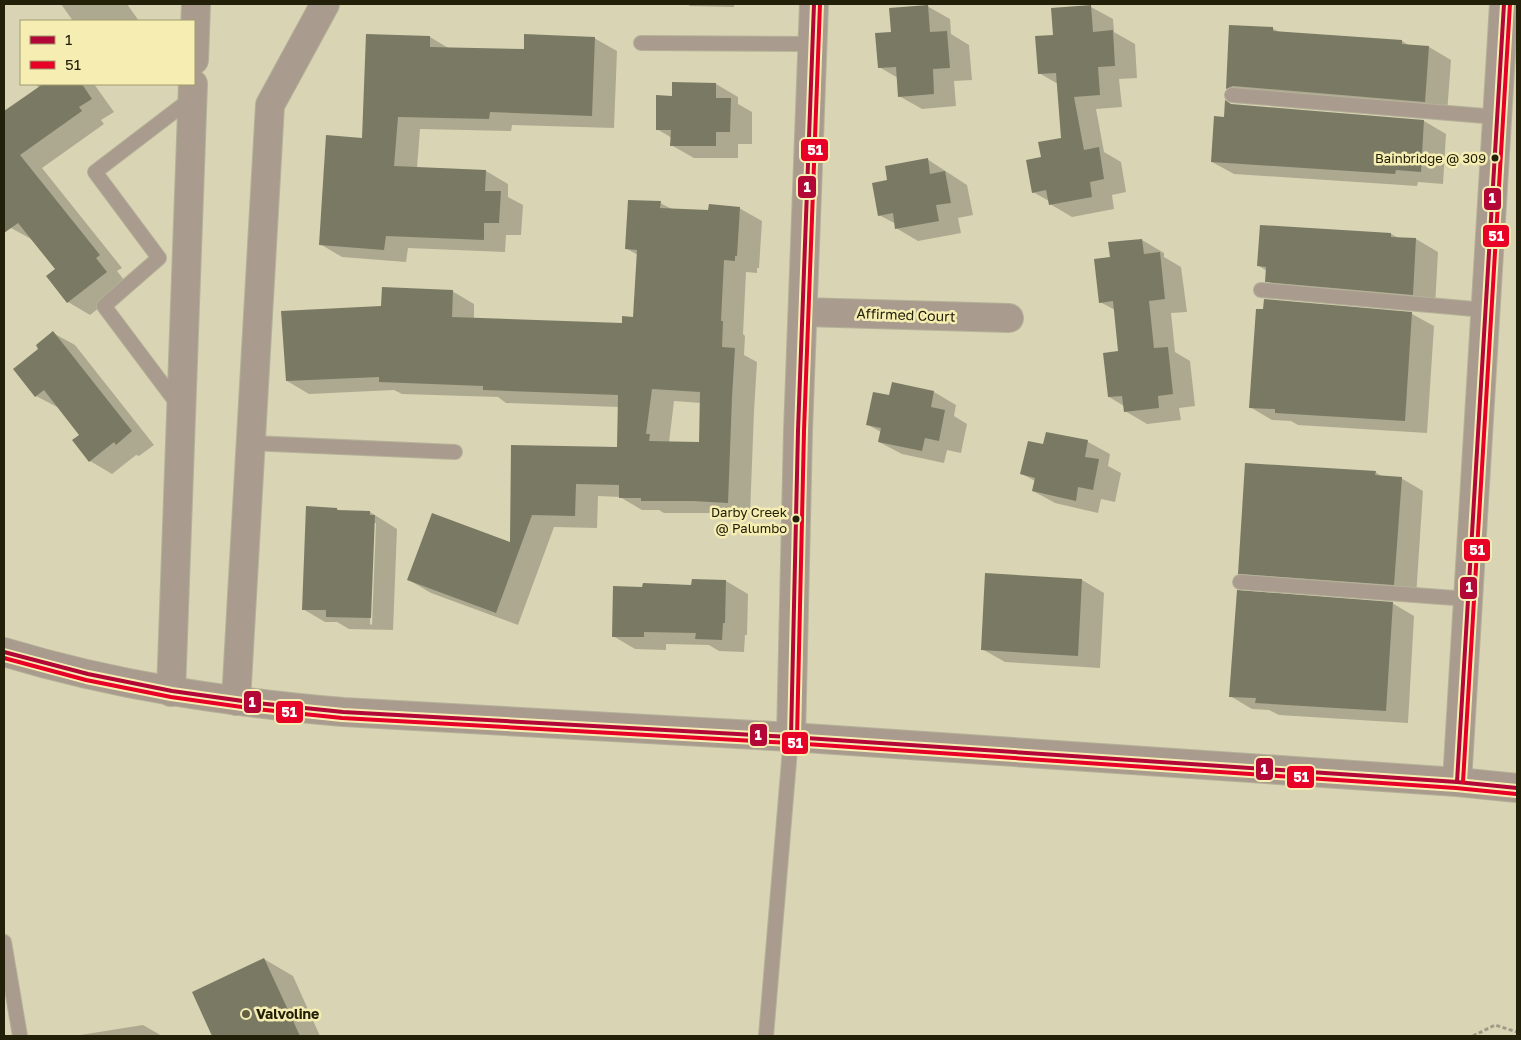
<svg xmlns="http://www.w3.org/2000/svg" width="1521" height="1040" font-family="'Golos Text',sans-serif">
  <style>
    .shadow { fill: #0003; fill-rule: evenodd }
    .building { fill: #7a7a64; fill-rule: evenodd }
    .lines { fill: none; stroke-linecap: round; stroke-linejoin: round }
    .service-casing { stroke: #b5b198; stroke-width: 16 }
    .minor-casing { stroke: #b5b198; stroke-width: 30 }
    .tertiary-casing { stroke: #b5b198; stroke-width: 30 }
    .path { stroke: #a29888; stroke-width: 3; stroke-dasharray: 4 2.5; stroke-linecap: butt }
    .service { stroke: #a99b8d; stroke-width: 14 }
    .minor { stroke: #a99b8d; stroke-width: 28 }
    .tertiary { stroke: #a99b8d; stroke-width: 28 }
    .bus-1-casing { stroke: #f5edb2; stroke-width: 8 }
    .bus-2-casing { stroke: #f5edb2; stroke-width: 8 }
    .bus-1 { stroke: #b30738; stroke-width: 4 }
    .bus-2 { stroke: #e80027; stroke-width: 4 }
    .bus-dot { fill: #232009; stroke: #f5edb2; stroke-width: 2 }
    .poi-dot { fill: #635f45; stroke: #f5edb2; stroke-width: 2 }
    .labels { text-anchor: middle; stroke-width: 5; stroke-linejoin: round; paint-order: stroke }
    .bus-label { font-size: 13px; fill: #232009; stroke: #f5edb2; text-anchor: end }
    .street-label { font-size: 14px; fill: #232009; stroke: #f5edb2 }
    .poi-label { font-size: 14px; font-weight: bold; fill: #232009; stroke: #f5edb2; text-anchor: start }
    .line-badge { stroke: #f5edb2; stroke-width: 2 }
    .badge-label { font-size: 14px; text-anchor: middle; font-weight: bold; fill: #fff }
  </style>
  <rect width="100%" height="100%" fill="#d9d4b4"/>
  <path class="shadow" d="M61,4H127L139,21H73Z
    M687,4H734V7L690,6Z
    M927,6L950,19L951,34L969,45L972,80L954,81L956,106L922,109L899,96L898,78L879,67L892,33Z
    M1091,7L1113,19L1114,32L1135,44L1137,78L1119,79L1122,107L1096,109L1104,152L1121,162L1126,192L1112,195L1114,209L1072,217L1050,204L1049,201L1033,192L1042,158L1062,139L1058,84L1039,73L1054,36Z
    M1272,28L1281,33L1402,41L1410,46L1429,47L1451,60L1447,114L1249,101L1227,89Z
    M430,37L450,49L525,51L594,38L617,51L614,128L512,125L511,131L420,129L417,168L486,171L508,184V197L523,205L521,235H506L505,252L408,248L406,262L342,257L320,244L364,140Z
    M36,84H94L114,112L101,120L104,124L42,168L122,268L117,271L128,285L90,315L68,302L56,269L33,240L11,228L4,219V113L39,88Z
    M673,84H716L738,97V104L752,112V144H738V158H694L671,145L672,138L657,129L673,97Z
    M1231,105L1424,121L1446,134L1443,184L1418,182L1417,186L1234,174L1212,162L1225,118Z
    M927,159L967,185L973,215L958,218L961,233L918,241L896,228V224L879,215L889,182Z
    M660,203L672,209L709,212L739,208L762,221L759,268H757V273L746,272L743,334L745,336L744,355L757,362L754,411L750,515L716,513H664L659,510H642L620,497L598,496L597,528L554,527L518,625L431,593L409,580L511,544L513,446L618,448L619,407L506,403L498,397L402,394L394,390L309,394L287,381L383,307L452,291L474,304V319L623,324L635,318L638,255L627,249ZM674,401L701,403L700,444L669,443Z
    M1391,234L1399,238L1416,239L1438,252L1435,307L1289,294L1267,281V271L1259,266Z
    M1142,240L1164,253V257L1181,267L1187,312L1171,313L1175,352L1190,361L1195,406L1179,408L1181,420L1147,424L1125,411L1124,406L1109,397L1120,352L1115,310L1100,302L1111,258Z
    M1265,300L1412,314L1434,326L1427,433L1298,425L1291,421L1272,420L1250,407Z
    M53,333L75,345L154,445L139,456L136,455L112,474L90,461L81,435L59,408L36,396L40,349Z
    M934,392L956,405L954,416L967,424L961,453L947,450L944,463L902,454L879,442L881,432L868,425L890,397Z
    M1047,433L1088,442L1110,454L1108,466L1121,473L1115,502L1101,499L1098,513L1055,503L1033,491L1035,481L1022,474L1044,446Z
    M1375,472L1383,477L1401,478L1423,491L1416,597L1262,586L1240,573Z
    M337,509L341,512H370L397,529L393,630L349,629L337,622H325L303,609ZM373,523H376L372,625L370,624Z
    M987,574L1082,580L1104,593L1100,668L1005,662L982,649Z
    M726,581L748,594L747,635H745L744,652L719,651L709,645L666,644V650L635,649L613,636L644,588L693,586Z
    M1392,603L1414,616L1408,723L1279,715L1269,710L1252,709L1230,696Z
    M264,959L293,976L320,1036H214L194,992Z
    M143,1025L162,1036H74Z"/>
  <path class="building" d="M928,5L930,32L947,31L950,68L933,69L934,94L898,97L896,67L878,68L875,33L891,32L889,8Z
    M1091,5L1093,32L1113,30L1115,66L1098,67L1100,95L1074,97L1084,150L1099,147L1104,179L1090,182L1092,197L1049,205L1046,190L1032,193L1026,160L1041,157L1038,142L1061,138L1056,73L1038,74L1035,36L1053,35L1051,8Z
    M1229,25L1273,27V31L1402,40V44L1429,46L1425,102L1233,86L1226,89Z
    M366,34L430,36V47L524,49V34L595,37L592,116L490,112L489,119L398,117L394,166L486,170L485,191H501L499,223H484V240L386,236L384,250L319,245L326,135L362,138Z
    M672,82L716,83V98H731L730,132H716V146H670L671,130H656V95L672,96Z
    M43,84H82L92,99L79,107L82,111L20,155L100,255L96,258L107,272L67,303L46,276L55,269L18,223L4,233V111Z
    M1225,100L1231,104L1424,120L1421,172L1396,170L1395,174L1211,162L1214,116L1224,117Z
    M928,158L930,174L945,171L951,203L936,205L939,221L895,229L893,213L878,216L872,183L887,180L885,166Z
    M628,200L661,201L660,208L708,210L709,204L740,207L737,256H735V261L724,260L721,321H723L722,347L735,348L732,397L728,503L693,501H641V498H619V485L576,484L575,516L532,515L496,613L407,580L432,513L510,542L511,445L617,447L618,395L483,390V386L379,382V377L286,381L281,311L381,306L382,287L453,290L452,317L622,323V316L633,317L637,250L625,249ZM652,389L700,392L699,442L649,441L650,434H646Z
    M1260,225L1391,233V237L1416,238L1413,295L1265,282L1266,267L1257,266Z
    M1142,239L1144,254L1160,252L1165,299L1149,301L1154,348L1168,347L1173,394L1158,396L1159,408L1124,412L1122,396L1108,397L1103,353L1118,351L1113,301L1099,303L1094,259L1110,257L1108,242Z
    M1264,299L1412,312L1405,421L1275,413V409L1249,408L1256,309H1263Z
    M53,331L132,431L116,445L114,442L89,462L72,440L79,435L44,390L35,397L13,369L38,349L36,345Z
    M892,382L934,391L931,407L945,410L939,441L925,438L922,451L878,442L881,428L866,425L873,392L889,395Z
    M1046,432L1088,440L1085,457L1099,459L1093,490L1078,487L1076,501L1032,491L1035,478L1020,474L1028,441L1043,444Z
    M1245,463L1376,471L1375,475L1402,477L1394,585L1238,574Z
    M306,506L337,508V510L370,511V515H375L371,618L326,617V610H302Z
    M985,573L1082,579L1078,656L981,650Z
    M692,579L726,580L725,623H723L722,640L695,639L696,633L644,632V637H612L613,586L642,587L643,583L691,585Z
    M1237,590L1393,602L1386,711L1255,703L1256,698L1229,697Z
    M264,958L300,1036H212L192,992Z"/>
  <g class="lines">
    <g class="service-casing">
      <path id="service" d="M641,43L812,44
        M1232,95L1497,117
        M1261,290L1485,310
        M179,406L104,306L159,258L95,172L192,98
        M251,443L455,452
        M1240,582L1468,599
        M4,942L20,1036
        M766,1036L791,737"/>
    </g>
    <g class="minor-casing">
      <path id="minor" d="M194,60L196,4
        M803,312L1009,318
        M171,692L193,84
        M236,701L270,105L325,4
        M791,737L798,431L814,4
        M1457,782L1504,4"/>
    </g>
    <g class="tertiary-casing">
      <path id="tertiary" d="M4,652C116,686 227,702 343,712L791,737L1457,782L1517,788"/>
    </g>
    <path class="path" d="M1473,1036L1495,1025L1517,1032"/>
    <use href="#service" class="service"/>
    <use href="#minor" class="minor"/>
    <use href="#tertiary" class="tertiary"/>
    <g class="bus-1-casing">
      <path id="bus-1" d="M4,652L88,674L172,691L257,703L343,712L791,737L1457,782L1517,788
        M791,737L798,431L814,4
        M1457,782L1504,4"/>
    </g>
    <g class="bus-2-casing">
      <path id="bus-2" d="M4,658L86,680L171,697L256,709L342,718L791,743L1456,788L1516,794
        M797,737L804,431L820,4
        M1463,782L1510,4"/>
    </g>
    <use href="#bus-1" class="bus-1"/>
    <use href="#bus-2" class="bus-2"/>
  </g>
  <g class="bus-dot">
    <circle cx="1495" cy="158" r="4.5"/>
    <circle cx="796" cy="519" r="4.5"/>
  </g>
  <circle class="poi-dot" cx="246" cy="1014" r="5"/>
  <g class="labels">
    <g class="bus-label">
      <text x="1486" y="163">Bainbridge @ 309</text>
      <text x="787" y="517">Darby Creek<tspan x="787" dy="16">@ Palumbo</tspan></text>
    </g>
    <g class="street-label">
      <text transform="translate(906 315) rotate(2)" y="5">Affirmed Court</text>
    </g>
    <g class="poi-label">
      <text x="256" y="1019">Valvoline</text>
    </g>
  </g>
  <g class="line-badge">
    <rect x="800" y="138" width="29" height="24" rx="5" fill="#e80027"/>
    <rect x="797" y="175" width="20" height="24" rx="5" fill="#b30738"/>
    <rect x="1483" y="187" width="19" height="24" rx="5" fill="#b30738"/>
    <rect x="1482" y="224" width="28" height="24" rx="5" fill="#e80027"/>
    <rect x="1463" y="538" width="28" height="24" rx="5" fill="#e80027"/>
    <rect x="1459" y="576" width="19" height="24" rx="5" fill="#b30738"/>
    <rect x="243" y="690" width="19" height="24" rx="5" fill="#b30738"/>
    <rect x="275" y="700" width="29" height="24" rx="5" fill="#e80027"/>
    <rect x="749" y="723" width="19" height="24" rx="5" fill="#b30738"/>
    <rect x="781" y="731" width="28" height="24" rx="5" fill="#e80027"/>
    <rect x="1255" y="757" width="19" height="24" rx="5" fill="#b30738"/>
    <rect x="1286" y="765" width="29" height="24" rx="5" fill="#e80027"/>
  </g>
  <g class="badge-label">
    <text x="815" y="155">51</text>
    <text x="807" y="192">1</text>
    <text x="1492" y="203">1</text>
    <text x="1496" y="241">51</text>
    <text x="1477" y="555">51</text>
    <text x="1469" y="592">1</text>
    <text x="252" y="707">1</text>
    <text x="289" y="717">51</text>
    <text x="758" y="740">1</text>
    <text x="795" y="748">51</text>
    <text x="1264" y="774">1</text>
    <text x="1301" y="782">51</text>
  </g>
  <rect width="1521" height="1040" fill="none" stroke="#232009" stroke-width="10"/>
  <rect x="20" y="20" width="175" height="65" fill="#f5edb2" stroke="#a19b6e"/>
  <rect x="30" y="36" width="25" height="8" fill="#b30738" stroke="#a19b6e"/>
  <text x="65" y="45" font-size="15" fill="#232009">1</text>
  <rect x="30" y="61" width="25" height="8" fill="#e80027" stroke="#a19b6e"/>
  <text x="65" y="70" font-size="15" fill="#232009">51</text>
</svg>
